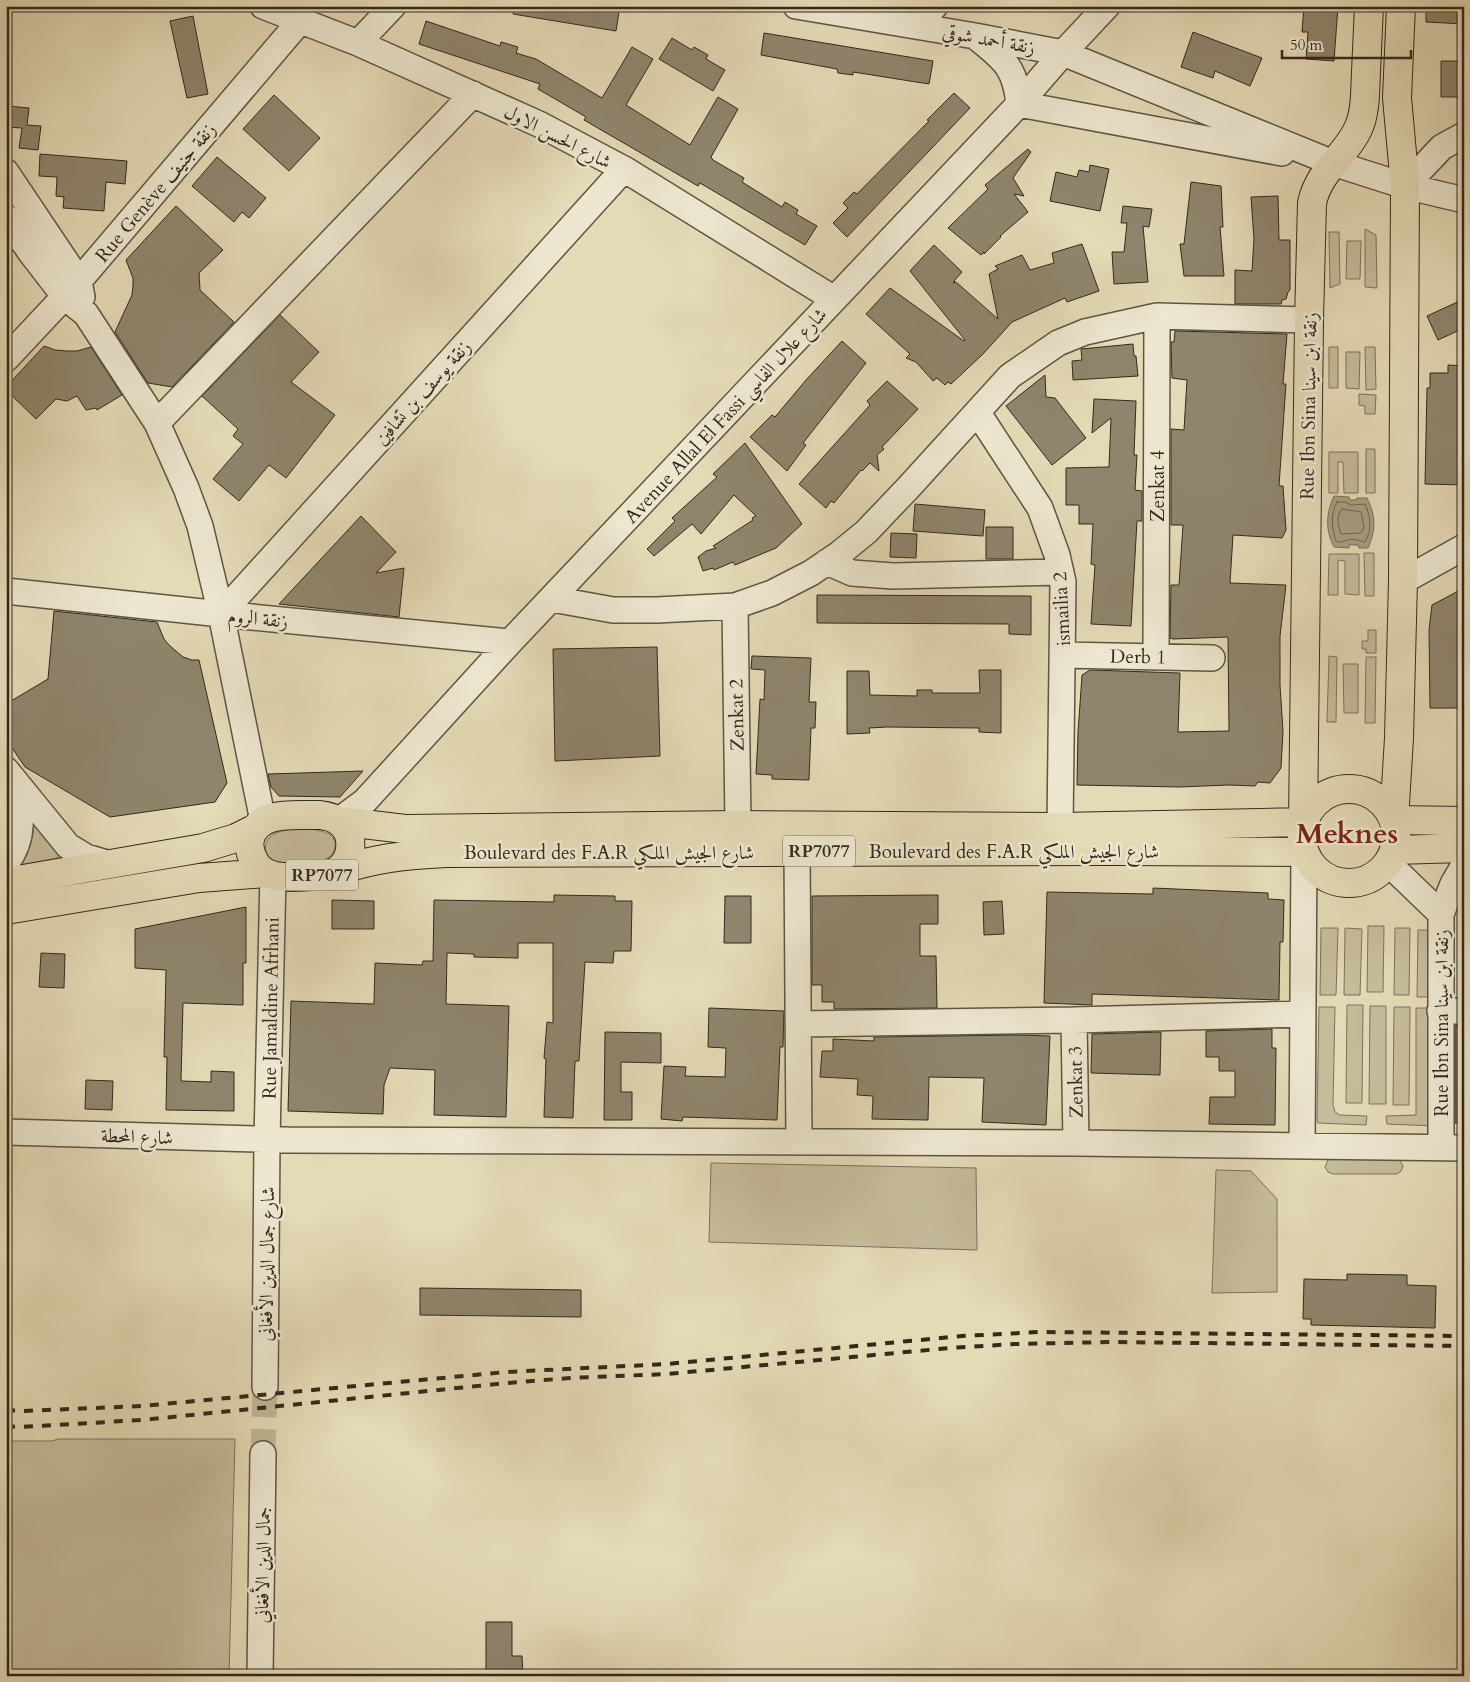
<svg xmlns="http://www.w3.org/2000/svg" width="1470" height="1682" font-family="Cardo,Amiri,serif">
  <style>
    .green { fill: #c6bc9c; stroke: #7c725c }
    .water { fill: #a79e82; stroke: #786f5a }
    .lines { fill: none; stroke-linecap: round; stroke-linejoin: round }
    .shore { stroke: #6c6450; stroke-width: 1 }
    .building { fill: #8f856d; stroke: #32291d }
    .minor-tunnel { stroke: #c0b797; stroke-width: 25; stroke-dasharray: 25 12; stroke-linecap: butt }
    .minor-casing { stroke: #5e5543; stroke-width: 28 }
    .major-casing { stroke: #32291d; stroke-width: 30 }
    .minor { stroke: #ede7d0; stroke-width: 25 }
    .major { stroke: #e4dab6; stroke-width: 28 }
    .rail { stroke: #32291d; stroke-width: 4; stroke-dasharray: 9 9; stroke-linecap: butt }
    .labels { text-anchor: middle; stroke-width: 5; stroke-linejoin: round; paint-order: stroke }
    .shield { fill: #ede7d0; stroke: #6a6253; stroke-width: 1 }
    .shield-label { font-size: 18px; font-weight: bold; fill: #32291d }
    .street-label { font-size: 19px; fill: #32291d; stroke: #ede7d0 }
    .town-label { font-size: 29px; font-weight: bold; fill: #7a1f14; stroke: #ede7d0 }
  </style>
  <rect width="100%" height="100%" fill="#e4dab6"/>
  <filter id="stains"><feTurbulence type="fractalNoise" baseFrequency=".004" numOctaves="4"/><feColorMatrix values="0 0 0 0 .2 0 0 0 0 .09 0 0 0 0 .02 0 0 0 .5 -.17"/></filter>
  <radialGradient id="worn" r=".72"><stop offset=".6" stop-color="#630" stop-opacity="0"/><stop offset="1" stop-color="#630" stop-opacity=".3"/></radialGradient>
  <path class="green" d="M1365,229L1376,235L1377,288L1365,287Z
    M1329,232H1339L1340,284L1330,288Z
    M1347,241H1361L1360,279H1346Z
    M1329,347H1338V388H1329Z
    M1365,347H1375L1376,389L1366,390Z
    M1346,352H1360L1359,389L1346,388Z
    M1359,394L1376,395L1375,414H1365V406L1359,405Z
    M1366,449H1375V493H1366Z
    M1329,452H1358V493H1344L1343,462H1338V493H1329Z
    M1364,553H1374V596H1365Z
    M1329,554H1359V595L1345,594V561L1338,560V595H1328Z
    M1368,630H1376V653H1366V649H1362V641H1368Z
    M1329,656L1337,657L1336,722H1327Z
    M1366,657H1376L1375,723H1365Z
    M1343,664H1358V713H1344Z
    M29,818L58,852V858L21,865L19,863Z
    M295,829C308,829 342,828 334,851C329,867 286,867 273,860C261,854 264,838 276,833C282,830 289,830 295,829Z
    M1368,926H1384L1383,992H1367Z
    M1321,928H1338L1336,995H1320Z
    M1345,928L1362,929L1360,995H1344Z
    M1395,928H1410L1409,995H1394Z
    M1418,930H1433L1432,997H1417Z
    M1347,1005H1363L1362,1103H1346Z
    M1370,1006H1386V1104H1369Z
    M1319,1007H1335L1333,1105L1335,1112L1340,1115L1367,1116L1366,1125L1318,1123L1317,1120Z
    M1394,1007H1410L1409,1105H1393Z
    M1416,1008H1435V1126L1387,1124L1386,1116L1416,1115Z
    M1329,1158L1399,1159L1403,1166L1401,1171L1397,1174H1333L1328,1172L1325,1167Z
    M711,1163L976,1168L977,1250L709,1242Z
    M1216,1170L1251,1171L1277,1199V1292L1212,1293Z
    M59,1439H235L229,1676H6V1441H51Z"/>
  <path class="water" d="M1334,496L1349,497L1350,500H1357V498H1367C1376,516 1376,530 1368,548H1359L1358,545H1349V548L1334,547C1325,530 1326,513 1334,496Z"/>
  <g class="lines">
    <path class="shore" d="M1337,502H1345L1351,505L1365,504C1371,517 1372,530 1365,542C1360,541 1354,538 1348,540C1343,541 1342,543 1336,541C1332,528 1330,514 1337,502Z
      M1342,509L1361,512L1364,527L1361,533L1341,534C1338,526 1336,515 1342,509Z"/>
  </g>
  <path class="building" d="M514,6H620L616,31L513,14Z
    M1304,6H1338L1334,61L1306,59L1308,32H1302Z
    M1426,6H1464V24L1426,22Z
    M193,16L208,94L187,98L170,21Z
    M426,21L500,46L501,42L518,47L516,53L536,59L602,98L632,47L653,59L626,105L690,145L718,97L738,109L711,157L713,160L744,178L742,182L763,195L782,207L785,202L798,210L796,214L817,226L805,245L700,183L698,186L584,120L586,117L538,89L540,84L419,44Z
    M1193,32L1262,58L1250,86L1215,71L1213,78L1181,67Z
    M764,33L933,61L929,84L853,72V75L838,73L837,69L761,55Z
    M672,38L692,50L694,47L708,55L706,59L725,70L713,91L659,59Z
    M1441,61H1464V97H1441Z
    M954,93L970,108L847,237L833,223L848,208L843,203L854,192L857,194L929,121L927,120Z
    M274,95L320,138L289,171L243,129Z
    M8,106L29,108L27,125L41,126L38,150L19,148L22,128L6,127Z
    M1028,149L1031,152L1013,178L1024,196L1014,194L1028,212L1000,236L1001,237L984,254V252L981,255L948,228L988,189L985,185Z
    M40,154L127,161L125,184L106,182L104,211L63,208L64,197L56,196L57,177L39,176Z
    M217,157L266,198L249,218L242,212L234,222L192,186Z
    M1090,165L1109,169L1100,211L1050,201L1056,172L1077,177L1079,170L1089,172Z
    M1191,182L1221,186L1223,227H1220L1224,276H1184L1180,244H1184Z
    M1278,196L1279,240H1290V290L1288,292L1286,299L1282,300L1281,304H1235V270L1252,271L1254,239L1251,197Z
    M176,206L223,250L199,273L200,290L234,322L172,387L148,383L115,332L132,295L133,285V278L126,260Z
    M1123,206L1152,209L1149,227L1143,226L1148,282L1114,284L1112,252H1124L1127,223H1121Z
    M1082,244L1099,291L1067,302L1065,298L1012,322L983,354L951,384L948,382L945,385L937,378L933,381L916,362L906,358L910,354L866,314L890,288L964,341L965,340L910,271L934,245L962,272L954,281L955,282L953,283L956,282L998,319L989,274L998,269L995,266L1022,255L1030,270L1054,263L1052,253Z
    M1464,299V328L1438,340L1427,316Z
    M280,315L319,352L291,382L335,415L286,478L269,465L239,501L213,479L243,444L233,436L238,429L202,396Z
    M1175,331L1287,334L1283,384H1286L1279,486H1283L1286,530L1282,538L1233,535L1230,583L1286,585L1280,636V685L1283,731L1281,768L1270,783L1258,782L1255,786L1229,785L1179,787L1077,785L1078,733L1082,675L1090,670L1180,673L1178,732L1229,731L1228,637L1173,639L1170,638L1171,585H1179L1183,525H1171V429L1184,430L1187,380L1172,378L1171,342H1174Z
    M842,341L866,363L803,443L806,445L787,471L750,437L772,415L775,417L806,380Z
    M1133,344L1134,356H1136L1138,376L1073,380L1072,361L1082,360L1081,349Z
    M44,346L55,350L67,351H77L91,347L122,395L97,410L96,408L86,410L77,396L67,401L56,399L36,419L6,390V387Z
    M1448,365L1464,366V485L1425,484L1427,388H1430V373H1448Z
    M1045,375L1046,397L1055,398L1086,438L1052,465L1006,406Z
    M887,381L918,409L882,447L884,449L877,455L879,471L870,463L862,471L861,470L834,503L831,501L826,508L799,484L870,405L867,401Z
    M1094,399L1136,401L1134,455H1137L1135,490L1142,491V521H1137L1131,626L1091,624L1095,565L1091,564L1093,524H1079V505H1066V468L1109,467L1111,418L1092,433Z
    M745,443L802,524L776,548L735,565L733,562L714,570L713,568L703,571L698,557L706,551L716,548L713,546L753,520L752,518L756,516L734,495L701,534L692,524L654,556L647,549L675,521L672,518L717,477L713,474Z
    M915,504L985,510L983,536L913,531Z
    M361,516L396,552L376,573L404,568L399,617L279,604Z
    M986,527H1013V559H986Z
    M891,533L917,534L916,558L890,557Z
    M1464,588V708H1430L1429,630L1432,605Z
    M817,595L1031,596V635L1009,634V624L817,623Z
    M54,611L157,622L164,639L169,645L183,657L192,660H199L227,783L215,802L110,817L25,767L6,739V704L48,679Z
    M657,647L660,756L555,761L553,649Z
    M752,656L811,658L809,702H816L815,728H811L809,780L772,779V775L756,774L760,699L764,700L765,670L751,669Z
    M979,670H1001V733L979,732V728L887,727L869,728L870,733L847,734V671H869L870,695L917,696V690H932V693H980Z
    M363,771L340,797L279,796L271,787L268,774Z
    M1153,888L1268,893V899L1284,900L1283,942H1280L1279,1000L1092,994V1005L1044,1003L1047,892L1153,894Z
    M554,895L615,896V901H632L631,951H614L613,963L585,962L579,1061H575L573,1118L544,1117L546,1059L544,1058L547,1022L553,1023V943H518V958L474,957V954L447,953L446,1004L509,1006L506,1117L434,1115L435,1070L390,1068L384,1085L383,1114L288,1111L291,1001L374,1004L375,963L422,965L423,961H433L434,900L554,902Z
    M938,895V924H920V956H936L937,1008L834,1009V1002H822V985H812V896Z
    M725,896H751V943H724Z
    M332,900L374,901V929H332Z
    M1002,901L1004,934L984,935L983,902Z
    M246,907V963H243V1005L183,1003L181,1081L211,1082V1071L234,1072V1111L166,1110L167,1057H164L166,970L135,968V929Z
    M41,953L65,954L64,988L39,987Z
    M709,1008L784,1011L783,1047H780L777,1120L683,1117L682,1121L661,1119L664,1066L686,1067L685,1076L725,1077L726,1048L708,1047Z
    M1464,1025V1123H1455V1026Z
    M1272,1029V1048H1276L1275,1125L1209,1124L1210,1097H1235V1071H1219V1057H1206V1031Z
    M605,1032L661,1033V1063L621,1062V1092H632V1120H604Z
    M1161,1032L1160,1075L1091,1073L1092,1034Z
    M1019,1035L1050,1036L1046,1125L982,1122L984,1078L929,1077L928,1120L872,1119L873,1096L857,1095L858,1079L820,1077L822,1051H833V1039L874,1041V1037Z
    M86,1080L113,1081L112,1110L85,1109Z
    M1347,1274L1407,1275V1285L1436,1286L1435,1328L1311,1325V1319H1303L1304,1279L1347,1280Z
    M420,1288L581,1290V1317L420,1315Z
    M486,1622H512V1656H522L523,1676H486Z"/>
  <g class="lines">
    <path class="minor-tunnel" d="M263,1454L265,1387"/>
    <g class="minor-casing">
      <path id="minor" d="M263,6L358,43L541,125L624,169L834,299
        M796,6L975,36L1063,53L1333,163L1405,186L1464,200
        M916,26L935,6
        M975,36C1004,60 1015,66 1019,104
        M358,43L393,6
        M1019,104L1282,153
        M6,172L79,281L82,297
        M1405,186L1442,147L1464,135
        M6,217L31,253L65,297L86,314L157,423L186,488L200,526L221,614L263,821
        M6,359L79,281L300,21
        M978,413L1040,508L1057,555L1063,582L1060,827
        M157,423L473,94
        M827,562L852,573L893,576L1061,572
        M1403,581L1464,547
        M6,591L221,614L510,642
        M552,599L613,610H657L735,606L772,593L811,573L839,554L866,532L908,488L1010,376L1058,343L1085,332L1157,316L1309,320
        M735,606L738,825
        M221,614L624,169
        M1063,655L1212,658
        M1156,656L1157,316
        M6,770L68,846L86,857L110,864
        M338,821L365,801L510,642L1019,104L1063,53L1107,6
        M797,851L799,1142
        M1388,863L1441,914V1147
        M6,864C26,836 21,815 14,784
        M1441,914L1453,884L1464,865
        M1440,1011H1464
        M1074,1020L1076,1143
        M799,1024L1074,1020L1302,1014
        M6,1132L288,1140L1076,1143L1464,1148
        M1302,1146L1304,852
        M265,1387L267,1140L273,875
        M260,1676L263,1454"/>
    </g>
    <g class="major-casing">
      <path id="major" d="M1401,6L1397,98L1405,186L1403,581L1399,738L1394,820L1464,821
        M1302 836a47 47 0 1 1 94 0a47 47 0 1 1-94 0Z
        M320,815C327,816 333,817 338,821C355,832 354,858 338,870C329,877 288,878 275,876C267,874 260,870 256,864C251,856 248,848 250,839C258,809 297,816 320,815Z
        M338,821L405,829L738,825L1060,827L1303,822L1309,320L1312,203C1319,170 1345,157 1358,129C1366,112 1365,90 1366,72C1367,50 1368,28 1369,6
        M1394,850L1464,848
        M337,871C376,858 404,855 446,853L1112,851L1304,852
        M6,882L203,848L236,838L254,829
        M6,910L199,878L266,873"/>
    </g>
    <use href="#minor" class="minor"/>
    <use href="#major" class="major"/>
    <path class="rail" d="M6,1410L23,1411L142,1406L506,1372L667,1364L962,1336L1040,1332L1464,1336
      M6,1426L20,1427L142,1420L507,1383L570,1378L667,1374L950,1348L1015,1344L1110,1342L1464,1346"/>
  </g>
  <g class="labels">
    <g class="shield">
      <rect x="783" y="835.5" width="72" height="31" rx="4"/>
      <rect x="286" y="859.5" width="72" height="31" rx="4"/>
    </g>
    <g class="shield-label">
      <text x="819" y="857">RP7077</text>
      <text x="322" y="881">RP7077</text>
    </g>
    <g class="street-label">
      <text transform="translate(989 39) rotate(10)" y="7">زنقة أحمد شوقي</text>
      <text transform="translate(558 136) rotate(27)" y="7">شارع الحسن الاول</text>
      <text transform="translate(155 192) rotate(-50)" y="7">Rue Genève زنقة جنيف</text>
      <text transform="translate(422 392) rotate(-48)" y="7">زنقة يوسف بن تشافين</text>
      <text transform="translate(1308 406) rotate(-89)" y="7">Rue Ibn Sina زنقة ابن سينا</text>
      <text transform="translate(725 415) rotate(-47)" y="7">Avenue Allal El Fassi شارع علال الفاسي</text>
      <text transform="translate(1157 486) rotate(-90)" y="7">Zenkat 4</text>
      <text transform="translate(1061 609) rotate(-93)" y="7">ismailia 2</text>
      <text transform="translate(258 618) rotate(5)" y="7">زنقة الروم</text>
      <text transform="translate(1138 656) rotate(1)" y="7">Derb 1</text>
      <text transform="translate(736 715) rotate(-91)" y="7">Zenkat 2</text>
      <text x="1014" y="858">Boulevard des F.A.R شارع الجيش الملكي</text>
      <text x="609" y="859">Boulevard des F.A.R شارع الجيش الملكي</text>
      <text transform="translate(270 1008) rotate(-89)" y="7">Rue Jamaldine Afrhani</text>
      <text transform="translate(1441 1023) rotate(-90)" y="7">Rue Ibn Sina زنقة ابن سينا</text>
      <text transform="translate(1075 1082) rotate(-91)" y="7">Zenkat 3</text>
      <text transform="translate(137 1136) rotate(2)" y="7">شارع المحطة</text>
      <text transform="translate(266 1264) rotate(-89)" y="7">شارع جمال الدين الأفغاني</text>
      <text transform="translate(262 1565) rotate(-89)" y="7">جمال الدين الأفغاني</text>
    </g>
    <g class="town-label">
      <text x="1347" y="843">Meknes</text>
    </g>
  </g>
  <rect width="1470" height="1682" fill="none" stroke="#e4dab6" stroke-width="25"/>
  <rect x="8" y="8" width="1455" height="1667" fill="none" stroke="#32291d" stroke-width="2.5"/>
  <rect x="12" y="12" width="1445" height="1657" fill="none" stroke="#32291d"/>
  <path d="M1282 50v8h129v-8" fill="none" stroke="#32291d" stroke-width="2.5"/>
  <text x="1290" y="50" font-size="15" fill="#32291d" stroke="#ede7d0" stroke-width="4" paint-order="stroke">50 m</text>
  <rect width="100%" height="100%" filter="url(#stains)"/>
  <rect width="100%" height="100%" fill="url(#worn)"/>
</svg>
